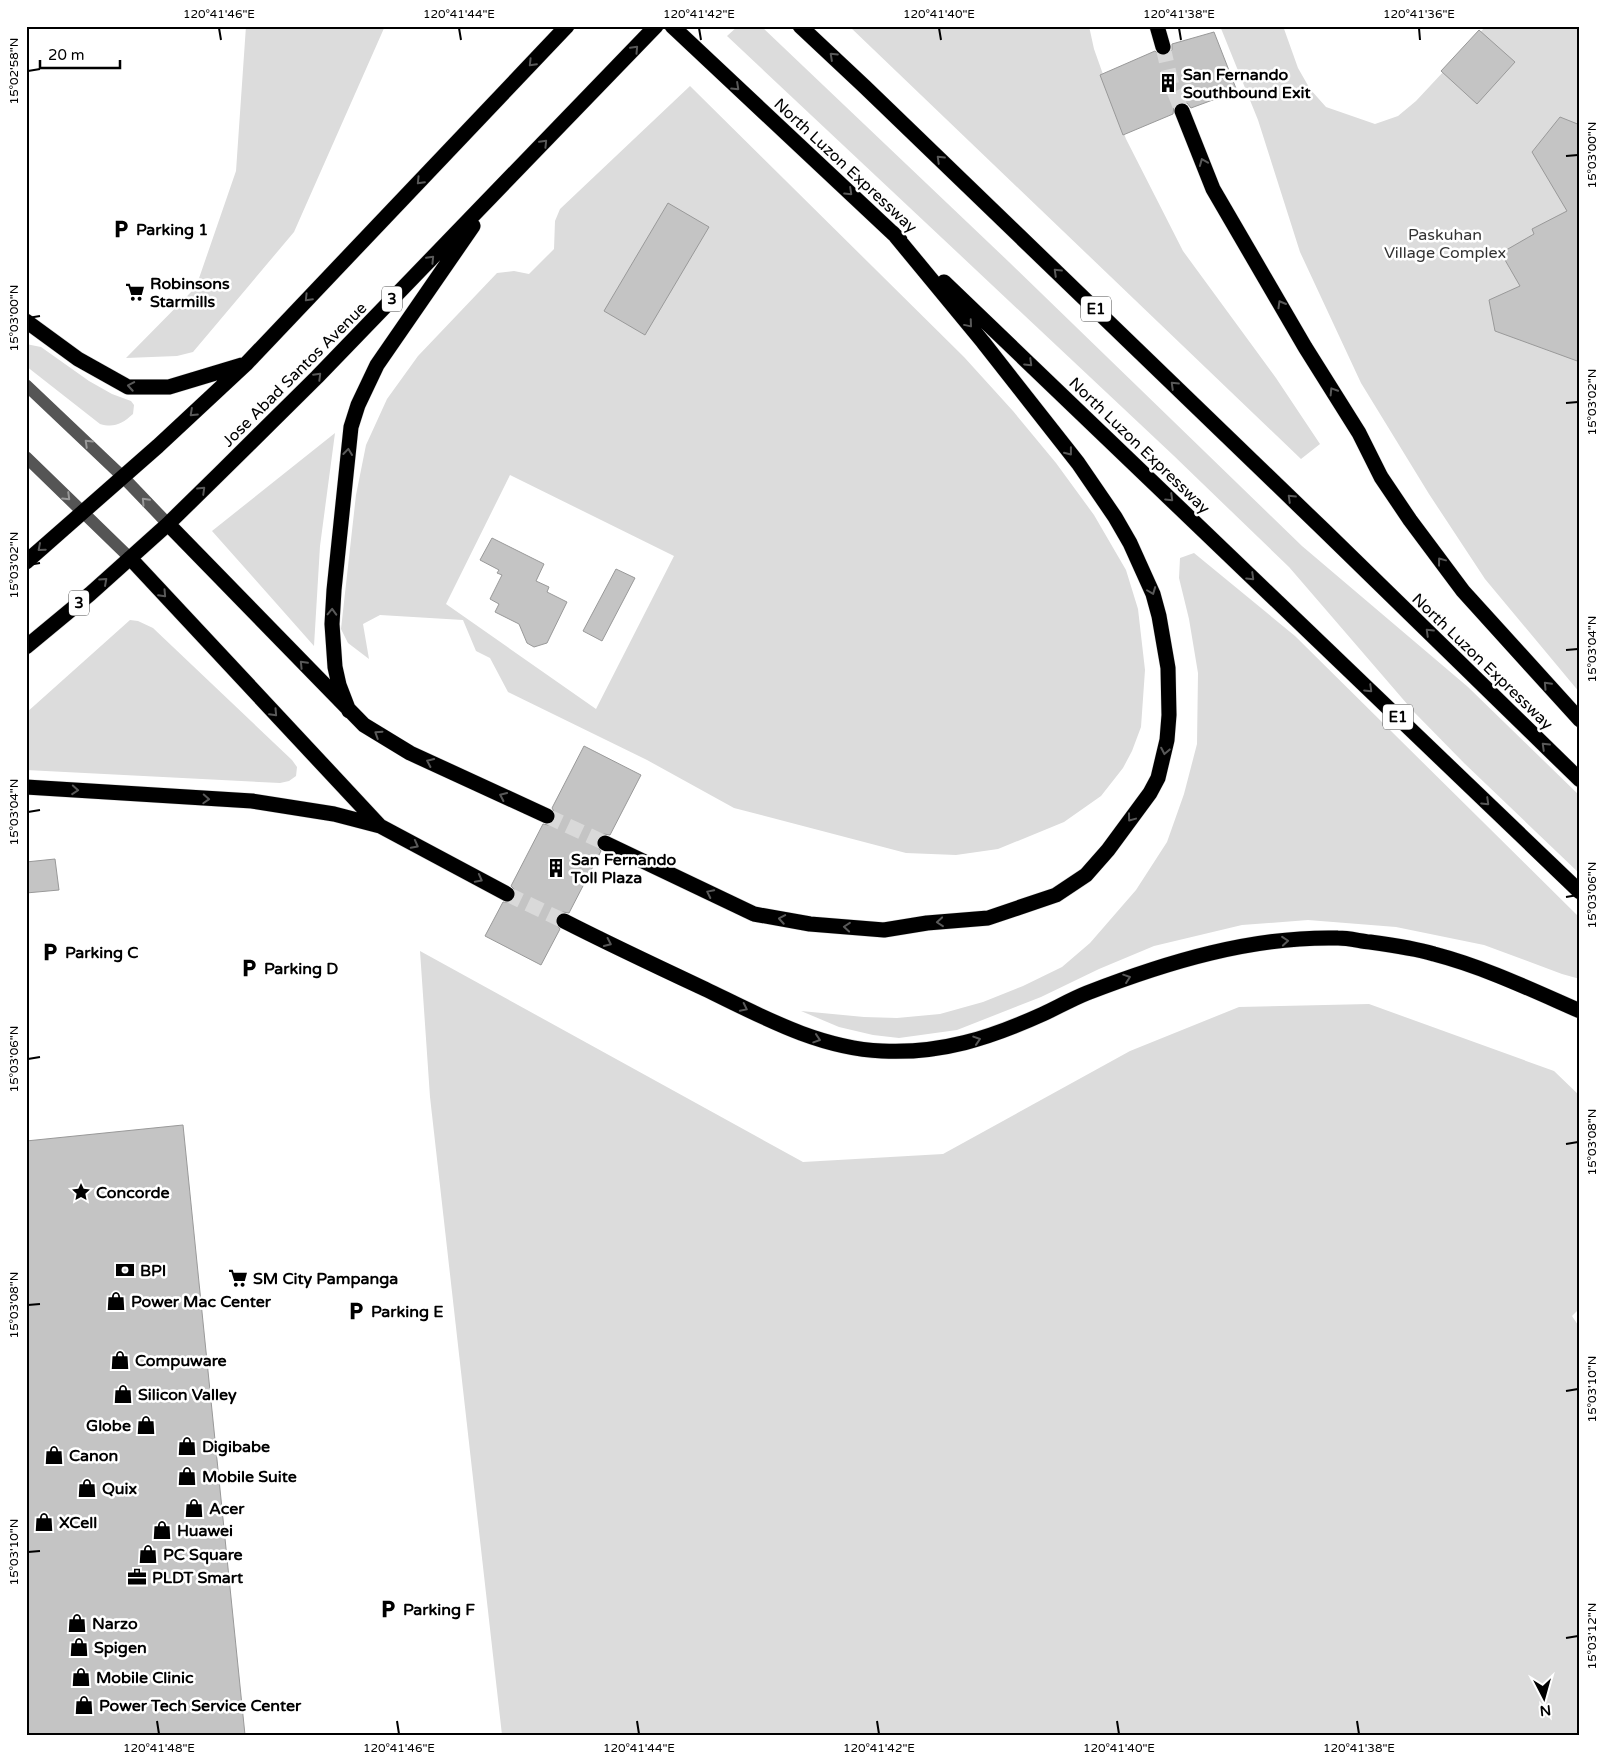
<svg xmlns="http://www.w3.org/2000/svg" width="1606" height="1761" font-family="'Varela Round',sans-serif">
  <style>
    .green { fill: #dcdcdc; fill-rule: evenodd }
    .building { fill: #c4c4c4; stroke: #999 }
    .lines { fill: none; stroke-linecap: round; stroke-linejoin: round }
    .highway-tunnel { stroke: #d9d9d9; stroke-width: 15; stroke-dasharray: 15 8; stroke-linecap: butt }
    .highway-casing { stroke: #dbdbdb; stroke-width: 16 }
    .minor { stroke: #555; stroke-width: 12 }
    .highway { stroke: #000; stroke-width: 15 }
    .oneway { stroke: #595959 }
    .oneway2 { stroke: #999 }
    .ticks { fill: none; stroke: #000; stroke-width: 2 }
    .labels { text-anchor: middle; stroke-width: 5; stroke-linejoin: round; paint-order: stroke }
    .shield { fill: #fff; stroke: #4c4c4c; stroke-width: 1 }
    .shield-label { font-size: 15px; font-weight: bold; fill: #000 }
    .poi-label { font-size: 16px; font-weight: bold; fill: #000; stroke: #fff; text-anchor: start }
    .street-label { font-size: 16px; fill: #000; stroke: #fff }
    .park-label { font-size: 16px; fill: #333; stroke: #fff }
    .neatline { fill: none; stroke: #000; stroke-width: 2 }
    .ticks-label { font-size: 12px; text-anchor: middle; fill: #000 }
  </style>
  <rect width="100%" height="100%" fill="#fff"/>
  <path class="green" d="M246,26H385L294,232L193,352L177,356L126,358L196,287L236,171Z
    M738,26H761L1009,262L1302,546L1468,687L1580,796V874L1464,763L1414,712L1289,567L1173,455L727,36Z
    M849,26H1089L1094,49L1126,139L1183,251L1276,378L1320,444L1301,459Z
    M1220,26H1283L1298,68L1310,89L1326,107L1375,124L1398,116L1416,101L1486,26H1580V693L1485,579L1429,494L1361,383L1300,252L1258,120Z
    M690,86L964,357L1013,411L1056,463L1094,515L1126,570L1138,609L1145,670L1141,727L1132,751L1123,768L1101,796L1064,822L998,849L956,855L906,853L734,808L647,760L508,692L490,658L476,651L463,620L380,615L363,624L369,659L348,643L341,629L356,495L366,445L387,399L418,356L497,273L514,271L529,274L554,249L555,221L560,209ZM510,475L674,556L596,709L446,604Z
    M26,344L41,347L89,381L112,394L131,401L134,405L133,414C122,424 114,428 100,424L26,366Z
    M335,433L320,546L314,646L212,531Z
    M1194,553L1295,636L1580,918V979L1562,974L1484,945L1396,927L1308,920L1242,925L1154,946L1099,969L1041,997L957,1030L899,1038L873,1035L839,1027L801,1011L864,1017L897,1018L940,1014L983,1002L1023,986L1062,967L1090,943L1136,890L1167,842L1184,794L1197,744L1198,673L1189,619L1179,578L1180,558Z
    M130,620L138,621L153,628L292,760L297,767L296,776L289,781L280,783L26,770V713Z
    M420,951L803,1162L943,1154L1130,1051L1239,1007L1369,1004L1554,1071L1580,1096V1308L1572,1316L1580,1328V1735H502L430,1097Z"/>
  <path class="building" d="M1479,30L1515,62L1477,104L1441,71Z
    M1214,32L1237,91L1191,108L1187,103L1179,102L1174,106L1173,114L1123,135L1100,75L1155,51L1160,56H1166L1172,50V44Z
    M1560,117L1580,125V362L1495,331L1489,300L1520,286L1501,253L1534,234L1532,229L1567,211L1532,152Z
    M668,203L709,227L645,335L604,311Z
    M492,538L544,564L536,581L549,587L547,592L567,602L547,643L534,647L527,643L519,624L495,612L499,604L490,599L502,575L497,573L499,570L480,560Z
    M616,569L635,578L602,641L583,631Z
    M584,746L641,775L610,835L604,834L597,839L596,844L601,851L569,913L563,912L556,916L555,922L560,929L541,965L485,936L503,902H512L515,898V890L511,886L543,824L548,825L555,820L556,815L552,808Z
    M55,859L59,890L26,893V862Z
    M183,1125L245,1735H26V1141Z"/>
  <g class="lines">
    <path class="highway-tunnel" d="M1163,47L1172,86L1182,111
      M547,816L605,843
      M507,894L564,921"/>
    <g class="highway-casing">
      <path id="highway" d="M672,26L900,240
        M800,26L865,87L1326,532L1580,780
        M1157,26L1163,47
        M1182,111L1213,189L1305,347L1359,433L1381,477L1410,520L1463,591L1580,720
        M944,282L1580,892
        M26,321L78,359L128,387H169L242,365
        M168,524L364,725L410,753L547,816
        M130,558L380,826
        M26,562L158,446L246,364L567,26
        M26,647L90,594L168,524L220,473L317,377L656,26
        M349,711L339,685L335,667L332,624L334,590L351,427L358,405L377,365L473,226
        M26,787L252,801L334,814L380,826L507,894
        M605,843L754,914L810,924L884,930L927,923L988,918L1056,895L1086,875L1108,850L1150,793L1158,778L1167,740L1169,715L1168,668L1159,616L1153,594L1130,543L1115,517L1078,463L983,342L893,233
        M564,921C611,945 658,967 705,989C761,1016 818,1048 882,1051C941,1054 990,1038 1043,1014C1058,1007 1072,999 1087,993C1167,962 1252,936 1338,938C1349,938 1360,941 1370,942C1392,945 1414,948 1434,954C1484,967 1532,990 1580,1011"/>
    </g>
    <path class="minor" d="M26,385L123,477L168,524
      M26,457L130,558"/>
    <use href="#highway" class="highway"/>
  </g>
  <defs><path id="oneway-chevron" d="M-2-3.5L2.5 0L-2 3.5" fill="none" stroke-width="1.6" stroke-linecap="round" stroke-linejoin="round" transform="scale(1.25)"/></defs>
  <g class="oneway">
    <use href="#oneway-chevron" transform="translate(635 49) rotate(-47)"/>
    <use href="#oneway-chevron" transform="translate(833 56) rotate(-137)"/>
    <use href="#oneway-chevron" transform="translate(532 63) rotate(134)"/>
    <use href="#oneway-chevron" transform="translate(736 87) rotate(43)"/>
    <use href="#oneway-chevron" transform="translate(544 143) rotate(-46)"/>
    <use href="#oneway-chevron" transform="translate(940 159) rotate(-136)"/>
    <use href="#oneway-chevron" transform="translate(1203 162) rotate(-112)"/>
    <use href="#oneway-chevron" transform="translate(420 181) rotate(134)"/>
    <use href="#oneway-chevron" transform="translate(849 192) rotate(43)"/>
    <use href="#oneway-chevron" transform="translate(431 259) rotate(-46)"/>
    <use href="#oneway-chevron" transform="translate(1057 272) rotate(-136)"/>
    <use href="#oneway-chevron" transform="translate(308 298) rotate(134)"/>
    <use href="#oneway-chevron" transform="translate(1281 304) rotate(-120)"/>
    <use href="#oneway-chevron" transform="translate(969 324) rotate(50)"/>
    <use href="#oneway-chevron" transform="translate(1029 363) rotate(44)"/>
    <use href="#oneway-chevron" transform="translate(318 376) rotate(-45)"/>
    <use href="#oneway-chevron" transform="translate(1174 385) rotate(-136)"/>
    <use href="#oneway-chevron" transform="translate(131 386) rotate(-170)"/>
    <use href="#oneway-chevron" transform="translate(1333 391) rotate(-122)"/>
    <use href="#oneway-chevron" transform="translate(193 413) rotate(137)"/>
    <use href="#oneway-chevron" transform="translate(348 452) rotate(-83)"/>
    <use href="#oneway-chevron" transform="translate(1069 452) rotate(52)"/>
    <use href="#oneway-chevron" transform="translate(202 490) rotate(-44)"/>
    <use href="#oneway-chevron" transform="translate(1170 498) rotate(44)"/>
    <use href="#oneway-chevron" transform="translate(1291 498) rotate(-136)"/>
    <use href="#oneway-chevron" transform="translate(41 548) rotate(139)"/>
    <use href="#oneway-chevron" transform="translate(1441 561) rotate(-127)"/>
    <use href="#oneway-chevron" transform="translate(1251 577) rotate(44)"/>
    <use href="#oneway-chevron" transform="translate(104 581) rotate(-42)"/>
    <use href="#oneway-chevron" transform="translate(1152 591) rotate(69)"/>
    <use href="#oneway-chevron" transform="translate(163 594) rotate(47)"/>
    <use href="#oneway-chevron" transform="translate(332 612) rotate(-88)"/>
    <use href="#oneway-chevron" transform="translate(1429 632) rotate(-136)"/>
    <use href="#oneway-chevron" transform="translate(303 664) rotate(-134)"/>
    <use href="#oneway-chevron" transform="translate(1547 685) rotate(-133)"/>
    <use href="#oneway-chevron" transform="translate(1369 689) rotate(44)"/>
    <use href="#oneway-chevron" transform="translate(274 713) rotate(47)"/>
    <use href="#oneway-chevron" transform="translate(378 734) rotate(-147)"/>
    <use href="#oneway-chevron" transform="translate(1545 746) rotate(-136)"/>
    <use href="#oneway-chevron" transform="translate(1165 751) rotate(101)"/>
    <use href="#oneway-chevron" transform="translate(430 762) rotate(-155)"/>
    <use href="#oneway-chevron" transform="translate(75 790) rotate(4)"/>
    <use href="#oneway-chevron" transform="translate(503 796) rotate(-155)"/>
    <use href="#oneway-chevron" transform="translate(206 799) rotate(3)"/>
    <use href="#oneway-chevron" transform="translate(1486 802) rotate(44)"/>
    <use href="#oneway-chevron" transform="translate(1131 818) rotate(127)"/>
    <use href="#oneway-chevron" transform="translate(415 845) rotate(28)"/>
    <use href="#oneway-chevron" transform="translate(479 879) rotate(28)"/>
    <use href="#oneway-chevron" transform="translate(710 893) rotate(-154)"/>
    <use href="#oneway-chevron" transform="translate(782 919) rotate(-170)"/>
    <use href="#oneway-chevron" transform="translate(940 922) rotate(175)"/>
    <use href="#oneway-chevron" transform="translate(847 927) rotate(-175)"/>
    <use href="#oneway-chevron" transform="translate(1285 941) rotate(-5)"/>
    <use href="#oneway-chevron" transform="translate(608 943) rotate(25)"/>
    <use href="#oneway-chevron" transform="translate(1127 978) rotate(-19)"/>
    <use href="#oneway-chevron" transform="translate(744 1008) rotate(26)"/>
    <use href="#oneway-chevron" transform="translate(817 1039) rotate(18)"/>
    <use href="#oneway-chevron" transform="translate(977 1040) rotate(-18)"/>
  </g>
  <g class="oneway2">
    <use href="#oneway-chevron" transform="translate(88 443) rotate(-136)"/>
    <use href="#oneway-chevron" transform="translate(67 497) rotate(44)"/>
    <use href="#oneway-chevron" transform="translate(145 501) rotate(-133)"/>
  </g>
  <path class="ticks" d="M219,28L221,40M459,28L461,40M699,28L701,40M939,28L941,40M1179,28L1181,40M1419,28L1420,40M28,71L40,69M1566,156L1578,155M28,318L40,316M1566,403L1578,402M28,565L40,563M1566,650L1578,649M28,812L40,810M1566,897L1578,895M28,1059L40,1057M1566,1144L1578,1142M28,1305L40,1304M1566,1391L1578,1389M28,1552L40,1551M1566,1638L1578,1636M157,1721L159,1734M397,1721L399,1734M637,1721L639,1734M877,1721L879,1734M1117,1721L1119,1734M1357,1721L1359,1734"/>
  <defs>
    <g id="building-bare" transform="scale(1.5)"><path d="M-4-6H4V6H1V3H-1V6H-4ZM-2.5-4.3h1.7v1.8h-1.7ZM.8-4.3h1.7v1.8H.8ZM-2.5-1h1.7V.8h-1.7ZM.8-1h1.7V.8H.8Z" fill="#000" stroke="#fff" stroke-width="2.5" paint-order="stroke"/></g>
    <g id="parking-bare" transform="scale(1.5)"><path d="M-3.5-5.5H1a3.5 3.5 0 0 1 0 7H-1V5.5H-3.5ZM-1-3.4V-.6H.8a1.4 1.4 0 0 0 0-2.8Z" fill="#000" stroke="#fff" stroke-width="2.5" paint-order="stroke"/></g>
    <g id="supermarket-bare" transform="scale(1.5)"><path d="M-6-5.5h2.5l.6 2H6L4.5 2H-2.5L-4.4-4H-6ZM-1.5 3.2a1.3 1.3 0 1 0 .1 0ZM3 3.2a1.3 1.3 0 1 0 .1 0Z" fill="#000" stroke="#fff" stroke-width="2.5" paint-order="stroke"/></g>
    <g id="sight-bare" transform="scale(1.5)"><path d="M0-6L1.8-2.2L6-1.7L2.9 1.2L3.7 5.4L0 3.3L-3.7 5.4L-2.9 1.2L-6-1.7L-1.8-2.2Z" fill="#000" stroke="#fff" stroke-width="2.5" paint-order="stroke"/></g>
    <g id="bank-bare" transform="scale(1.5)"><path d="M-6-4H6V4H-6ZM0-2.3a2.3 2.3 0 1 0 0 4.6a2.3 2.3 0 1 0 0-4.6Z" fill="#000" stroke="#fff" stroke-width="2.5" paint-order="stroke"/></g>
    <g id="shop-bare" transform="scale(1.5)"><path d="M-5-2.5h2.3a2.7 3.5 0 0 1 5.4 0H5L5.5 6h-11ZM-1.5-2.5h3a1.5 2.3 0 0 0-3 0Z" fill="#000" stroke="#fff" stroke-width="2.5" paint-order="stroke"/></g>
    <g id="office-bare" transform="scale(1.5)"><path d="M-6-3h4V-5.5h4V-3h4V5H-6ZM-1-4.5V-3h2v-1.5ZM-6 0V1H6V0Z" fill="#000" stroke="#fff" stroke-width="2.5" paint-order="stroke"/></g>
  </defs>
  <g fill-rule="evenodd">
    <use href="#building-bare" x="1168" y="83"/>
    <use href="#parking-bare" x="121" y="229"/>
    <use href="#supermarket-bare" x="135" y="292"/>
    <use href="#building-bare" x="556" y="868"/>
    <use href="#parking-bare" x="50" y="952"/>
    <use href="#parking-bare" x="249" y="968"/>
    <use href="#sight-bare" x="81" y="1192"/>
    <use href="#bank-bare" x="125" y="1270"/>
    <use href="#supermarket-bare" x="238" y="1278"/>
    <use href="#shop-bare" x="116" y="1301"/>
    <use href="#parking-bare" x="356" y="1311"/>
    <use href="#shop-bare" x="120" y="1360"/>
    <use href="#shop-bare" x="123" y="1394"/>
    <use href="#shop-bare" x="146" y="1425"/>
    <use href="#shop-bare" x="187" y="1446"/>
    <use href="#shop-bare" x="54" y="1455"/>
    <use href="#shop-bare" x="187" y="1476"/>
    <use href="#shop-bare" x="87" y="1488"/>
    <use href="#shop-bare" x="194" y="1508"/>
    <use href="#shop-bare" x="44" y="1522"/>
    <use href="#shop-bare" x="162" y="1530"/>
    <use href="#shop-bare" x="148" y="1554"/>
    <use href="#office-bare" x="137" y="1577"/>
    <use href="#parking-bare" x="388" y="1609"/>
    <use href="#shop-bare" x="77" y="1623"/>
    <use href="#shop-bare" x="79" y="1647"/>
    <use href="#shop-bare" x="81" y="1677"/>
    <use href="#shop-bare" x="84" y="1705"/>
  </g>
  <g class="labels">
    <g class="shield">
      <rect x="382" y="286.5" width="20" height="25" rx="4"/>
      <rect x="1081" y="296.5" width="30" height="25" rx="4"/>
      <rect x="69" y="590.5" width="20" height="25" rx="4"/>
      <rect x="1383" y="704.5" width="30" height="25" rx="4"/>
    </g>
    <g class="shield-label">
      <text x="392" y="304">3</text>
      <text x="1096" y="314">E1</text>
      <text x="79" y="608">3</text>
      <text x="1398" y="722">E1</text>
    </g>
    <g class="poi-label">
      <text x="1183" y="80">San Fernando<tspan x="1183" dy="18">Southbound Exit</tspan></text>
      <text x="136" y="235">Parking 1</text>
      <text x="150" y="289">Robinsons<tspan x="150" dy="18">Starmills</tspan></text>
      <text x="571" y="865">San Fernando<tspan x="571" dy="18">Toll Plaza</tspan></text>
      <text x="65" y="958">Parking C</text>
      <text x="264" y="974">Parking D</text>
      <text x="96" y="1198">Concorde</text>
      <text x="140" y="1276">BPI</text>
      <text x="253" y="1284">SM City Pampanga</text>
      <text x="131" y="1307">Power Mac Center</text>
      <text x="371" y="1317">Parking E</text>
      <text x="135" y="1366">Compuware</text>
      <text x="138" y="1400">Silicon Valley</text>
      <text x="131" y="1431" text-anchor="end">Globe</text>
      <text x="202" y="1452">Digibabe</text>
      <text x="69" y="1461">Canon</text>
      <text x="202" y="1482">Mobile Suite</text>
      <text x="102" y="1494">Quix</text>
      <text x="209" y="1514">Acer</text>
      <text x="59" y="1528">XCell</text>
      <text x="177" y="1536">Huawei</text>
      <text x="163" y="1560">PC Square</text>
      <text x="152" y="1583">PLDT Smart</text>
      <text x="403" y="1615">Parking F</text>
      <text x="92" y="1629">Narzo</text>
      <text x="94" y="1653">Spigen</text>
      <text x="96" y="1683">Mobile Clinic</text>
      <text x="99" y="1711">Power Tech Service Center</text>
    </g>
    <g class="street-label">
      <text transform="translate(846 165) rotate(43)" y="6">North Luzon Expressway</text>
      <text transform="translate(294 374) rotate(-45)" y="6">Jose Abad Santos Avenue</text>
      <text transform="translate(1140 445) rotate(44)" y="6">North Luzon Expressway</text>
      <text transform="translate(1483 661) rotate(44)" y="6">North Luzon Expressway</text>
    </g>
    <g class="park-label">
      <text x="1445" y="240">Paskuhan<tspan x="1445" dy="18">Village Complex</tspan></text>
    </g>
  </g>
  <rect width="1606" height="1761" fill="none" stroke="#ffffff" stroke-width="55"/>
  <g transform="translate(1544 1698) rotate(174)" stroke="#ffffff" stroke-width="4" paint-order="stroke">
  <path d="M0-4L9 19L0 12L-9 19Z" fill="#000000"/>
  <text y="-8" font-size="14" font-weight="bold" text-anchor="middle" fill="#000000">N</text>
  </g>
  <path d="M40 60v8h80v-8" fill="none" stroke="#000000" stroke-width="2.5"/>
  <text x="48" y="60" font-size="15" fill="#000000" stroke="#ffffff" stroke-width="4" paint-order="stroke">20 m</text>
  <rect x="28" y="28" width="1550" height="1706" class="neatline"/>
  <g class="ticks-label">
    <text x="219" y="18">120°41'46"E</text>
    <text x="459" y="18">120°41'44"E</text>
    <text x="699" y="18">120°41'42"E</text>
    <text x="939" y="18">120°41'40"E</text>
    <text x="1179" y="18">120°41'38"E</text>
    <text x="1419" y="18">120°41'36"E</text>
    <text transform="translate(14 71) rotate(-90)" y="4">15°02'58"N</text>
    <text transform="translate(1592 155) rotate(-90)" y="4">15°03'00"N</text>
    <text transform="translate(14 318) rotate(-90)" y="4">15°03'00"N</text>
    <text transform="translate(1592 402) rotate(-90)" y="4">15°03'02"N</text>
    <text transform="translate(14 565) rotate(-90)" y="4">15°03'02"N</text>
    <text transform="translate(1592 649) rotate(-90)" y="4">15°03'04"N</text>
    <text transform="translate(14 812) rotate(-90)" y="4">15°03'04"N</text>
    <text transform="translate(1592 895) rotate(-90)" y="4">15°03'06"N</text>
    <text transform="translate(14 1059) rotate(-90)" y="4">15°03'06"N</text>
    <text transform="translate(1592 1142) rotate(-90)" y="4">15°03'08"N</text>
    <text transform="translate(14 1305) rotate(-90)" y="4">15°03'08"N</text>
    <text transform="translate(1592 1389) rotate(-90)" y="4">15°03'10"N</text>
    <text transform="translate(14 1552) rotate(-90)" y="4">15°03'10"N</text>
    <text transform="translate(1592 1636) rotate(-90)" y="4">15°03'12"N</text>
    <text x="159" y="1752">120°41'48"E</text>
    <text x="399" y="1752">120°41'46"E</text>
    <text x="639" y="1752">120°41'44"E</text>
    <text x="879" y="1752">120°41'42"E</text>
    <text x="1119" y="1752">120°41'40"E</text>
    <text x="1359" y="1752">120°41'38"E</text>
  </g>
</svg>
